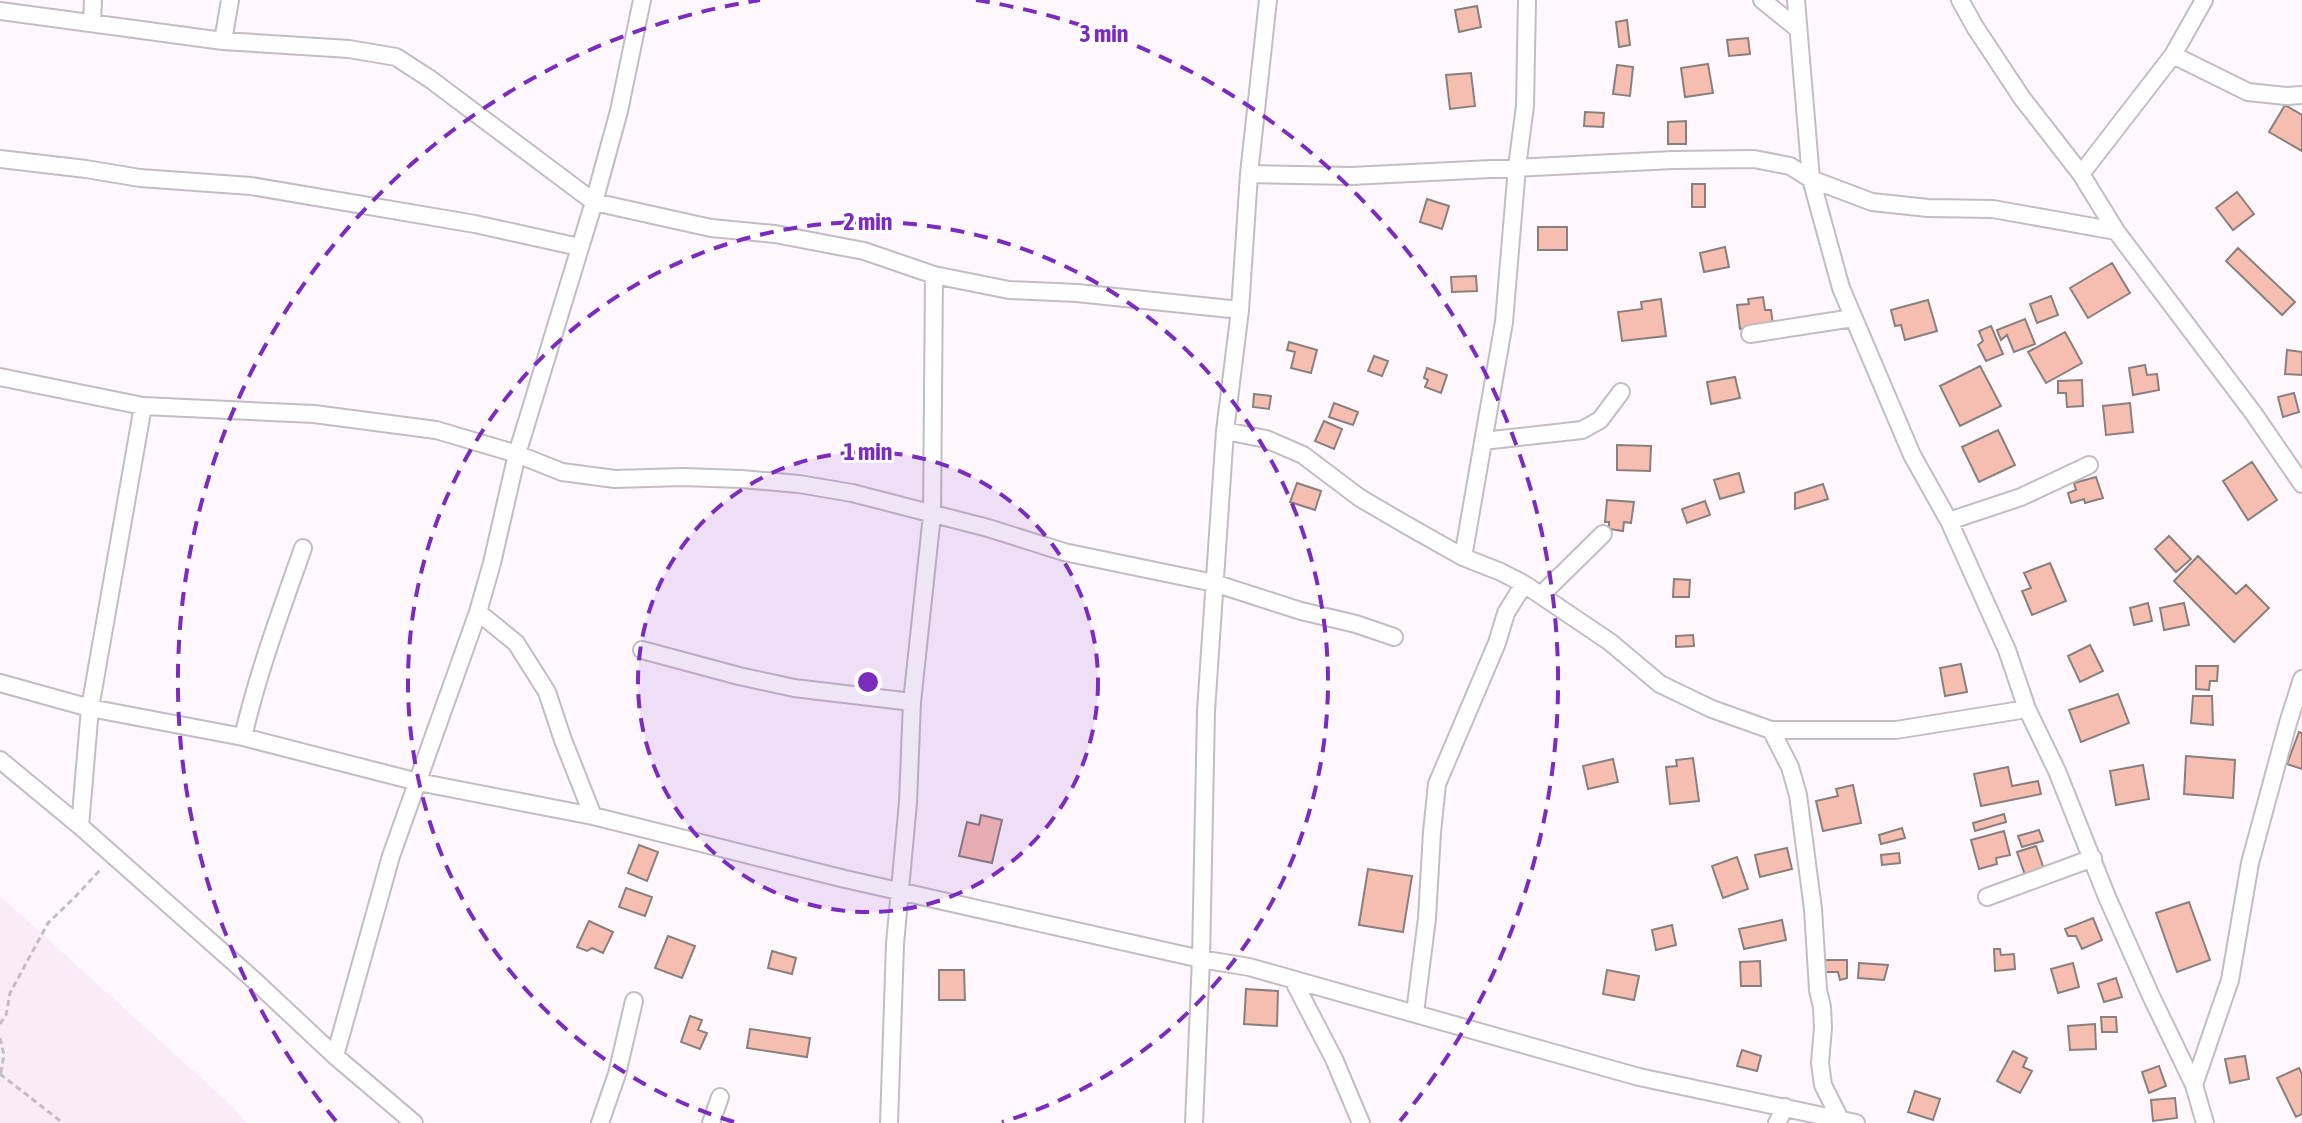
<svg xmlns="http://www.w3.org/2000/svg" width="2302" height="1123" font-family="'Asap Condensed',sans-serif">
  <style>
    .built { fill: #f9ecf8 }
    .building { fill: #f6beb1; stroke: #89807e; stroke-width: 2 }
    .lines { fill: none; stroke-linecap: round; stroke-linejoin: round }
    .street-casing { stroke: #c3bdc3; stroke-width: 20 }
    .path { stroke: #c2bdc2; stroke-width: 3; stroke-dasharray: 6 4; stroke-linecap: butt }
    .street { stroke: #fff; stroke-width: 16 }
    .ring { fill: none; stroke: #7b2cbf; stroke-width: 4; stroke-dasharray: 14 10 }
    .centre { fill: #7b2cbf; stroke: #fff; stroke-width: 4 }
    .ring-label { font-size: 24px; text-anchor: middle; font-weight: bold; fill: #7b2cbf; stroke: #fff; stroke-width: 6; stroke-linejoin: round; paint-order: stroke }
  </style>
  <rect width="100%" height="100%" fill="#fef8fe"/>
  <path class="built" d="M0,896L234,1108L246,1123H0Z"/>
  <path class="building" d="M1477,6L1481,27L1459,32L1455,10Z
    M1627,20L1630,45L1619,47L1616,22Z
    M1748,38L1750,54L1729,56L1727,40Z
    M1708,64L1713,93L1685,97L1681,68Z
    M1617,65L1633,67L1630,96L1613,94Z
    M1471,73L1475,106L1450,109L1446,75Z
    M2285,105L2302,115V151L2269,132Z
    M1585,112L1604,113L1603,127L1584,126Z
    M1686,121V144H1668V122Z
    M1692,184H1705V207H1692Z
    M2237,192L2254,214L2233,230L2216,208Z
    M1427,199L1449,206L1442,229L1420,222Z
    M1538,227H1567V250H1538Z
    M1725,247L1729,267L1704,272L1700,253Z
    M2238,248L2295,302L2282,315L2226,261Z
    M2112,263L2130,293L2088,318L2070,288Z
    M1476,276L1477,291L1452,292L1451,277Z
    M2051,296L2058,315L2037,323L2030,304Z
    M1763,297L1765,310H1771L1773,325L1740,329L1737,305L1749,304L1748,299Z
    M1661,299L1666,336L1622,341L1618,312L1642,309L1641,302Z
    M1928,300L1937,331L1905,340L1901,325L1895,326L1891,310Z
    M2025,319L2035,344L2014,352L2007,335L2001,340L1997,330Z
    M1991,326L2003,354L1986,361L1978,345L1983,341L1979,331Z
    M2065,332L2082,363L2046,383L2028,352Z
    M1289,342L1317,350L1311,373L1291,368L1295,352L1287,350Z
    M2287,350L2302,352V375L2285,374Z
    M1374,356L1388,361L1382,376L1368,371Z
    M2145,365L2147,375L2157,374L2159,390L2133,395L2129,368Z
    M1980,366L2001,406L1960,426L1940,386Z
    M1427,368L1447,375L1441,393L1425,387L1428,380L1424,378Z
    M1735,377L1740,398L1711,404L1707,382Z
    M2082,380L2083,406L2067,407L2066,393H2058V381Z
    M2294,393L2299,412L2283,417L2278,397Z
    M1254,394L1271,396L1269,409L1253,407Z
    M1334,403L1358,412L1353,425L1329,417Z
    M2130,403L2133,432L2106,435L2103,406Z
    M1324,421L1342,429L1334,449L1315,441Z
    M1998,430L2015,465L1979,482L1962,447Z
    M1617,445L1651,446L1650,471L1617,470Z
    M2252,462L2277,500L2248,520L2223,481Z
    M1739,473L1744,492L1720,499L1714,480Z
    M2096,477L2103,498L2085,503L2084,499L2071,503L2068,493L2076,490L2074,483Z
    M1297,483L1321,491L1315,510L1290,502Z
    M1823,484L1828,499L1795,509V493Z
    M1607,500L1634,502L1631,523L1624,522L1623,531L1609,529V522H1605Z
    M1705,501L1710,515L1687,523L1682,509Z
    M2169,536L2191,559L2176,572L2155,549Z
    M2198,556L2236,594L2246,585L2269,608L2234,642L2174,581Z
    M2050,563L2066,601L2032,615L2022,591L2031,588L2024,573Z
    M1674,579L1690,580L1689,597H1673Z
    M2148,603L2152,621L2134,625L2130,608Z
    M2184,603L2189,625L2164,630L2160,608Z
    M1693,635L1694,646L1676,647V636Z
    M2090,645L2103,671L2080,682L2068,656Z
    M1961,664L1967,692L1945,696L1940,668Z
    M2196,666H2218L2217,681H2210L2209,690L2196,689Z
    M2118,694L2129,723L2081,742L2069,710Z
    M2193,696H2212L2213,725L2191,723Z
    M2299,732L2302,733V769L2287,764Z
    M2186,756L2235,760L2233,798L2184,794Z
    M1693,758L1699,801L1670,804L1666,767L1677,766L1676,760Z
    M1613,759L1618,782L1588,789L1583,766Z
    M2143,765L2149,799L2116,805L2110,771Z
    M2008,767L2012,786L2038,781L2041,794L1981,806L1974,774Z
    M1853,785L1861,823L1823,831L1816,801L1838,796L1836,789Z
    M2004,814L2006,822L1975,831L1973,823Z
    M981,815L1002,820L992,863L959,856L967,822L979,825Z
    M1902,828L1905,838L1881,844L1879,835Z
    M2039,830L2043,841L2022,847L2018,836Z
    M2004,831L2010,855L1996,858L1997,864L1979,869L1971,840Z
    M639,845L658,852L647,881L628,873Z
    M2036,846L2044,869L2025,875L2017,852Z
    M1787,848L1792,869L1760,877L1755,855Z
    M1899,853L1900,863L1882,865L1881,855Z
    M1737,857L1748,889L1723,898L1712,866Z
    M1368,869L1412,876L1403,932L1359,925Z
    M626,888L652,897L645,916L619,907Z
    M2189,902L2210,960L2177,972L2156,913Z
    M2093,918L2102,940L2082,949L2076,936H2068L2065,929Z
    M1782,920L1786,940L1744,949L1739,929Z
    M589,921L613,932L603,953L592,948L587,951L577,947Z
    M1672,925L1676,945L1656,950L1652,930Z
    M668,936L695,946L682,978L655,968Z
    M1994,949H2000L2001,955L2014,954L2015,969L1995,971Z
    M772,951L796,958L792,974L768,968Z
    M1825,960H1847V978L1840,980L1838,972H1825Z
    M1760,961L1761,986H1741L1740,962Z
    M1859,963L1888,965L1884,980L1858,978Z
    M2073,963L2079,987L2058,993L2051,969Z
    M939,970H964L965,1000H939Z
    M1607,970L1639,976L1634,1000L1603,994Z
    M2116,978L2122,997L2104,1002L2098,984Z
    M1246,989L1278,991L1277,1026L1244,1024Z
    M690,1016L702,1020L698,1030L707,1033L700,1049L681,1042Z
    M2101,1017H2116L2117,1032H2102Z
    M2095,1024L2096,1049L2070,1050L2068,1026Z
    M750,1029L810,1038L807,1057L747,1048Z
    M1742,1050L1761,1056L1757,1071L1737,1066Z
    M2013,1051L2027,1058L2023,1067L2032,1071L2020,1093L1997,1081Z
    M2245,1056L2249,1079L2230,1083L2225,1059Z
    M2159,1066L2166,1086L2149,1093L2142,1072Z
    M2299,1068L2302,1074V1114L2296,1117L2277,1078Z
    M1915,1091L1940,1099L1933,1120L1908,1112Z
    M2175,1098L2177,1118L2153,1121L2151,1100Z"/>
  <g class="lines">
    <g class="street-casing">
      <path id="street" d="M1762,0L1798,29
        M1796,0L1811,179L1841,288L1912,455L1949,521L2007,650L2027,709L2057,771L2107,897L2151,996L2194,1085L2205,1123
        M1960,0L1975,27L2022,98L2081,174L2116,231L2254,414L2302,484
        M0,11L223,41L349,49L396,57L430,79L594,202L711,228L775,234L864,251L934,275L1009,290L1077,293L1240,310
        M92,22L93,0
        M223,41L230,0
        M2173,55L2248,92L2286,96L2302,95
        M0,159L86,169L140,178L251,186L475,224L579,247
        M1249,174L1351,176L1673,160L1754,159L1790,166L1811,179L1872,202L1928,208L1993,209L2116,231
        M2081,174L2173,55L2204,0
        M1750,334L1853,318
        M0,377L143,406L314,414L436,430L517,454L562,472L615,479L683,477L741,479L799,484L852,493L988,528L1064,552L1214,583L1301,611L1356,624L1394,637
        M1225,431L1266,439L1303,455L1360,498L1408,526L1463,557L1501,572L1524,584L1610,642L1660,684L1712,709L1771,730H1896L2027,709
        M1483,441L1582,430L1600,420L1621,392
        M1949,521L2021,497L2089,465
        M1463,557L1504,322L1517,167L1525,106L1527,0
        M1541,595L1603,534
        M478,612L516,643L547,692L563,740L593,816
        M642,650L739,676L794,688L912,702
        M0,683L90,708L243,737L418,782L593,816L845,879L1201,959L1249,967L1639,1077L1856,1123
        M1771,730L1790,767L1798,795L1813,909L1818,990L1822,1007L1823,1027L1820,1063L1823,1085L1840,1119
        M243,737C258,672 281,611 303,548
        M0,760L80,826L255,981L335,1056L414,1123
        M80,826L90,708L143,406
        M1987,897L2093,858
        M1293,980L1334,1059L1361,1123
        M1415,1013L1427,918L1432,832L1437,784L1497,643L1506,613L1524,584
        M335,1056L391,856L478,612L492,563L517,454L594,202L619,111L642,0
        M2194,1085L2230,980L2250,863L2288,723L2302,679
        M600,1123L617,1074L634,1001
        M711,1123L720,1097
        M889,1123L895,944L908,802L912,702L932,515L934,275
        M1194,1123L1201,959L1206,711L1225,431L1240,310L1249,174L1268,0
        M1777,1123L1785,1107"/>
    </g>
    <path class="path" d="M0,1024L6,1015L10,993L48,923L75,897L101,869
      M0,1038L4,1055L0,1077
      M0,1074L63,1123"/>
    <use href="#street" class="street"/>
  </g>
  <circle cx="868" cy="682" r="230" fill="#7b2cbf" fill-opacity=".12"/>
  <g class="ring">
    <circle cx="868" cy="682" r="230"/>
    <path d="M734 1122A460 460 0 1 1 1002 1122"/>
    <path d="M336 1121A690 690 0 0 1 760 0M976 0A690 690 0 0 1 1400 1121"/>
  </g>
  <circle cx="868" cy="682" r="12" class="centre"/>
  <g class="ring-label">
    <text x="1104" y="42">3 min</text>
    <text x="868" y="230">2 min</text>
    <text x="868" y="460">1 min</text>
  </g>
</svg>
